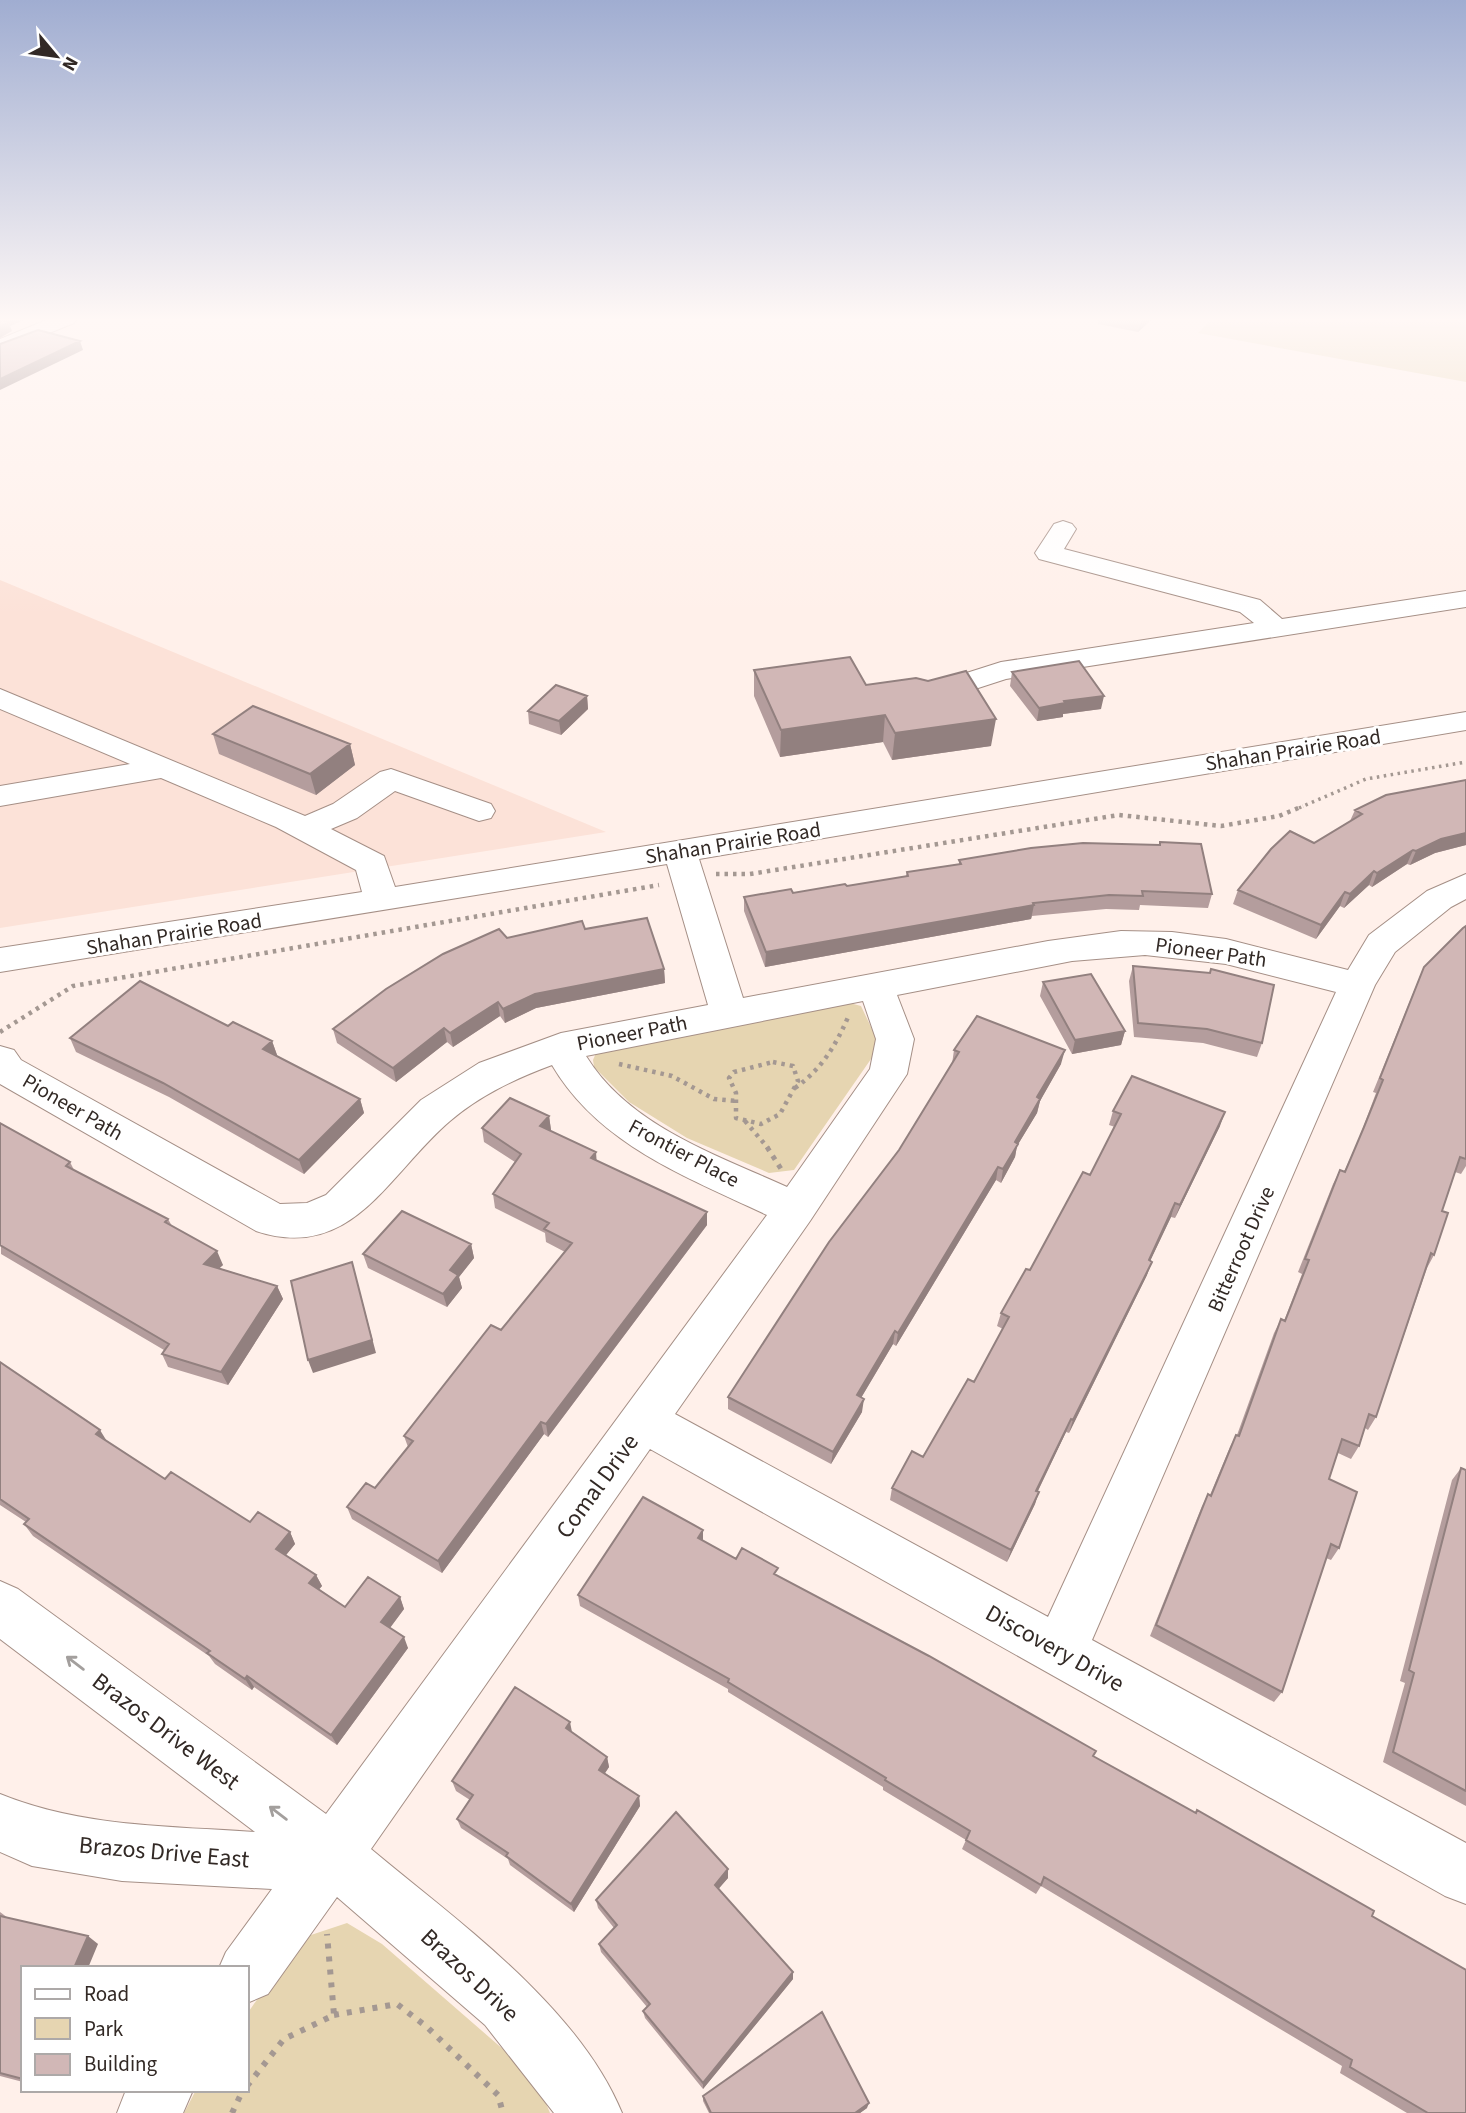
<svg xmlns="http://www.w3.org/2000/svg" width="1466" height="2113" font-family="'Source Sans 3',sans-serif">
  <style>
    .built { fill: #fce2d8 }
    .green { fill: #e6d5b1 }
    .lines { fill: none; stroke-linecap: round; stroke-linejoin: round }
    .minor-casing { stroke: #a58f86; stroke-width: 2 }
    .path-far3 { stroke: #a49892; stroke-width: 3.5; stroke-dasharray: 2.5 4.5; stroke-linecap: butt }
    .path-far2 { stroke: #a49892; stroke-width: 4.5; stroke-dasharray: 3.5 5; stroke-linecap: butt }
    .path-far1 { stroke: #a49892; stroke-width: 5; stroke-dasharray: 4.5 6; stroke-linecap: butt }
    .path { stroke: #a49892; stroke-width: 6; stroke-dasharray: 5 8; stroke-linecap: butt }
    .minor { fill: #fff; fill-rule: evenodd }
    .wall { fill: #b49d9d }
    .shaded-wall { fill: #92807f }
    .building { fill: #d1b7b6; stroke: #92807f; stroke-width: 2 }
    .oneway { stroke: #a39f9d }
    .labels { text-anchor: middle; stroke-width: 6; stroke-linejoin: round; paint-order: stroke }
    .street-label { font-size: 21px; fill: #322925; stroke: #fff }
    .near-street-label { font-size: 24px; fill: #322925; stroke: #fff }
  </style>
  <rect width="100%" height="100%" fill="#fff0ea"/>
  <path class="built" d="M0,580L606,832L0,928Z"/>
  <path class="green" d="M1212,319H1466V382L1198,333Z
    M846,1002L861,1006L880,1046L794,1170L769,1173L687,1138L629,1102L594,1067L593,1060L599,1046Z
    M347,1923L382,1944L535,2077L550,2113H184L196,2090H247V2014L299,1939Z"/>
  <g class="lines">
    <g class="minor-casing">
      <path id="minor" d="M49,319H77L74,323L0,353V339Z
        M1063,521L1072,524L1076,529L1064,549L1260,600L1282,619L1466,591V607L1006,679L935,702L924,705L913,702L909,696L913,690L1001,662L1254,623L1240,612L1039,559L1035,553L1054,524Z
        M0,689L305,816L333,804L380,772L391,769L491,804L495,811L491,818L479,821L395,791L357,818L331,829L384,856L395,887L1466,712V730L699,859L743,998L1048,941L1121,931L1172,932L1226,939L1348,970L1369,935L1427,891L1466,874V899L1451,907L1395,952L1375,985L1092,1640L1466,1843V1904L1445,1896L650,1449L371,1849C457,1921 578,2006 622,2113H554L485,2025L337,1897L268,1994L247,2003V1968H219L226,1952L272,1889L122,1881L32,1866L0,1852V1794C80,1827 170,1826 255,1832L0,1639V1581L18,1589L326,1814L767,1215C687,1177 599,1145 552,1065C515,1079 480,1095 450,1121C388,1174 352,1263 256,1231L0,1084V1046L14,1050L21,1060L280,1204L307,1203L326,1195L421,1100L479,1063L561,1033L708,1005L667,864L0,972V948L362,892L356,870L276,827L161,778L0,806V786L130,764L0,709ZM1145,955L1226,964L1336,992L1048,1617L675,1414L810,1221L907,1074L914,1039L897,995L1072,961ZM863,1001L876,1039L870,1069L787,1187C717,1155 629,1126 586,1056Z
        M126,2090H193L183,2113H117Z"/>
    </g>
    <path class="path-far3" d="M1299,808L1366,779L1466,762"/>
    <path class="path-far2" d="M716,874H750L1119,815L1221,826L1279,816L1303,806
      M0,1032L73,986L659,885
      M773,1062L793,1066L798,1081L780,1114L761,1124L736,1118V1093L729,1078L734,1072Z
      M619,1064L672,1076L714,1099L736,1101
      M795,1088C822,1069 836,1045 849,1015
      M745,1121L768,1148"/>
    <path class="path-far1" d="M767,1147L783,1172"/>
    <path class="path" d="M334,2015L397,2004L427,2027L498,2095L503,2113
      M247,2086L284,2039L334,2015L327,1934
      M232,2113L243,2090"/>
    <use href="#minor" class="minor"/>
  </g>
  <path class="wall" d="M1098,319H1152L1138,332L1098,324Z
    M754,670L866,685L991,746L892,760L883,742L780,757L754,696Z
    M1012,672L1101,709L1063,714V717L1037,721L1010,686Z
    M587,696L588,709L561,735L529,724L528,711Z
    M213,734L350,744L355,765L316,795L219,754Z
    M1466,780V845L1435,853L1410,865L1407,864L1372,887L1369,885L1344,908L1340,906L1316,939L1233,904L1238,890L1350,821L1355,810Z
    M1160,842L1212,894L1208,908L1140,905L1139,910L1106,909L1032,916L1031,919L765,967L744,911V897L793,893L847,886L906,876L907,872L959,864V860L1159,845Z
    M1466,926V1166L1461,1174L1455,1172L1442,1211L1434,1255L1427,1268L1376,1417L1368,1430L1365,1428L1359,1446L1351,1459L1338,1453L1329,1479L1339,1548L1331,1560L1326,1558L1282,1692L1274,1702L1150,1636L1202,1506L1208,1494L1210,1495L1230,1447L1236,1435H1237L1274,1333L1281,1319L1284,1321L1302,1274L1298,1272L1333,1184L1340,1170L1344,1172L1358,1141L1376,1093L1373,1092L1418,981L1424,967Z
    M585,929L664,969L665,983L536,1008L505,1023L500,1016L453,1047L447,1042L396,1082L337,1043L333,1029L507,938Z
    M1133,966L1262,1043L1257,1057L1203,1043L1134,1037L1129,981Z
    M1043,982L1125,1031L1121,1045L1072,1054L1040,996Z
    M228,1026L272,1041L277,1055L276,1056L360,1099L364,1113L304,1174L169,1097L76,1052L70,1038Z
    M954,1050L1061,1064L1040,1101L1037,1113L1017,1146L1015,1157L1001,1183L996,1180L896,1346L893,1344L861,1398L862,1412L831,1464L728,1409V1397L899,1150L952,1064Z
    M1113,1111L1220,1126L1175,1218L1171,1217L1150,1261L1147,1275L1069,1433L1066,1432L1038,1491L1035,1504L1007,1562L890,1500L892,1488L923,1457L974,1382L1003,1329L997,1326L1001,1313L1030,1270L1090,1175L1115,1127L1109,1125Z
    M549,1116L551,1130L550,1131L596,1152V1161L707,1212V1225L548,1437L544,1434L442,1573L352,1519L347,1507L375,1488L408,1447L404,1436L501,1330L565,1252L546,1242L545,1233L495,1208L493,1194L515,1162L484,1142L482,1128Z
    M0,1123L70,1162L74,1170L168,1219L172,1226L223,1265L219,1268L277,1286L283,1299L228,1385L168,1367L162,1354L164,1350L1,1254Z
    M471,1244L474,1258L459,1277L462,1288L447,1307L368,1268L363,1254Z
    M0,1362L107,1442L165,1479L250,1522L290,1532L295,1544L286,1555L316,1575L322,1586L319,1589L345,1607L400,1597L404,1609L390,1628L408,1648L337,1745L254,1687L252,1690L215,1664L209,1656L33,1536L24,1524L26,1522L0,1505Z
    M1461,1468L1466,1470V1806L1383,1762L1405,1683L1400,1681L1452,1480Z
    M703,1530V1541L736,1559L777,1576L1093,1756L1195,1813L1197,1810L1372,1916L1466,2113H1407L1340,2073L1342,2066L1041,1886L1036,1894L962,1849L966,1840L883,1790V1787L728,1692V1689L580,1606L578,1595Z
    M572,1732L607,1757L609,1767L605,1773L639,1796L640,1806L574,1912L510,1865L508,1859L461,1828L457,1819L470,1800L456,1791L452,1781Z
    M728,1869V1878L718,1889L793,1972V1979L703,2089L645,2018L643,2011L647,2007L601,1952L599,1944L614,1928L598,1908L596,1900Z
    M0,1912L8,1918L98,1944L23,1968V2082L0,2076Z
    M703,2096L867,2108L860,2113H709L703,2101Z"/>
  <path class="shaded-wall" d="M2,319H26L10,326L12,331L0,338V320Z
    M1143,319H1152L1138,332L1141,321Z
    M80,341L83,350L0,390V379Z
    M587,696L588,709L561,735L559,721Z
    M1104,696L1101,709L1063,714V717L1037,721L1039,708L1064,701Z
    M885,715L883,742L780,757L781,730Z
    M996,719L991,746L892,760L895,733Z
    M350,744L355,765L316,795L310,774Z
    M1466,833V845L1435,853L1410,865L1416,851L1441,839Z
    M1413,850L1407,864L1372,887L1377,873Z
    M1374,871L1369,885L1344,908L1350,894Z
    M1345,892L1340,906L1316,939L1321,925Z
    M1034,905L1031,919L765,967L766,952Z
    M664,969L665,983L536,1008L505,1023L503,1009L535,994Z
    M498,1002L500,1016L453,1047L450,1033Z
    M444,1028L447,1042L396,1082L393,1068Z
    M1125,1031L1121,1045L1072,1054L1075,1040Z
    M272,1041L277,1055L268,1063L263,1049Z
    M1065,1050L1061,1064L1040,1101L1037,1113L1017,1146L1015,1157L1001,1183L1003,1169L1015,1142L1037,1097Z
    M360,1099L364,1113L304,1174L299,1160Z
    M1225,1112L1220,1126L1175,1218L1180,1205Z
    M549,1116L551,1130L542,1140L540,1126Z
    M596,1152L597,1166L591,1158Z
    M998,1167L996,1180L896,1346L898,1333Z
    M1175,1203L1171,1217L1144,1274L1149,1260Z
    M707,1212V1225L548,1437L546,1424Z
    M471,1244L474,1258L459,1277L462,1288L447,1307L443,1294L450,1270Z
    M217,1251L223,1265L210,1277L204,1264Z
    M352,1262L376,1353L313,1373L308,1360Z
    M1152,1262L1147,1275L1069,1433L1073,1420Z
    M277,1286L283,1299L228,1385L221,1372Z
    M895,1331L893,1344L855,1408L857,1395Z
    M864,1399L862,1412L831,1464L833,1452Z
    M1071,1419L1066,1432L1032,1503L1036,1491Z
    M541,1422L544,1434L442,1573L438,1561Z
    M100,1430L108,1443L96,1434Z
    M1039,1492L1035,1504L1007,1562L1011,1550Z
    M703,1530V1542L698,1538Z
    M290,1532L295,1544L282,1560L276,1549Z
    M316,1575L322,1586L315,1594L309,1583Z
    M400,1597L404,1609L386,1633L381,1622Z
    M404,1637L408,1648L337,1745L331,1735Z
    M247,1676L254,1687L252,1690L245,1679Z
    M570,1722L572,1732L566,1728Z
    M607,1757L609,1767L601,1779L599,1770Z
    M639,1796L640,1806L574,1912L571,1904Z
    M728,1869V1878L715,1893V1885Z
    M88,1936L98,1944L88,1968H74Z
    M793,1972V1979L703,2089V2083Z
    M869,2103L867,2108L860,2113H855Z"/>
  <path class="building" d="M0,319H2L0,320L9,322L0,327Z
    M38,330L80,341L0,379V344Z
    M850,657L866,685L916,678L928,681L966,671L996,719L895,733L885,715L781,730L754,670Z
    M1079,661L1104,696L1064,701L1065,703L1039,708L1012,672Z
    M556,685L587,696L559,721L528,711Z
    M253,706L350,744L310,774L213,734Z
    M1466,780V833L1441,839L1416,851L1413,850L1377,873L1374,871L1350,894L1345,892L1321,925L1238,890L1271,849L1290,831L1314,843L1362,814L1355,810L1386,795Z
    M1160,842L1201,844L1212,894L1142,891L1143,896L1109,895L1033,903L1034,905L766,952L744,897L791,889L793,893L845,884L847,886L908,876L907,872L961,864L959,860L1031,848L1083,843L1160,845Z
    M647,918L664,969L535,994L503,1009L498,1002L450,1033L444,1028L393,1068L333,1029L386,989L443,954L499,929L507,938L582,921L585,929Z
    M1466,926V1159L1460,1157L1442,1211L1448,1213L1434,1255L1431,1253L1376,1417L1369,1414L1359,1446L1342,1439L1329,1479L1357,1492L1339,1548L1331,1544L1282,1692L1156,1625L1208,1494L1211,1496L1236,1435L1239,1436L1281,1319L1285,1321L1309,1260L1305,1259L1340,1170L1345,1172L1364,1127L1383,1080L1380,1078L1424,967L1463,928Z
    M1133,966L1210,973L1211,969L1274,985L1262,1043L1207,1029L1138,1023Z
    M1091,974L1125,1031L1075,1040L1043,982Z
    M140,981L228,1026L233,1022L272,1041L263,1049L360,1099L299,1160L163,1083L70,1038Z
    M977,1016L1065,1050L1037,1097L1040,1099L1015,1142L1018,1144L1003,1169L998,1167L898,1333L895,1331L857,1395L864,1399L833,1452L728,1397L829,1242L899,1150L959,1052L954,1050Z
    M1132,1076L1225,1112L1180,1205L1175,1203L1149,1260L1152,1262L1073,1420L1071,1419L1036,1491L1039,1492L1011,1550L892,1488L912,1451L923,1457L968,1379L974,1382L1009,1317L1001,1313L1026,1269L1030,1270L1083,1172L1090,1175L1121,1114L1113,1111Z
    M510,1098L549,1116L540,1126L596,1152L591,1158L707,1212L546,1424L541,1422L438,1561L347,1507L366,1483L375,1488L413,1441L404,1436L491,1325L501,1330L572,1243L544,1229L549,1223L493,1194L521,1154L482,1128Z
    M0,1123L70,1162L66,1166L168,1219L165,1222L217,1251L204,1264L277,1286L221,1372L162,1354L169,1344L0,1245Z
    M402,1211L471,1244L450,1270L458,1275L443,1294L363,1254Z
    M352,1262L372,1340L308,1360L291,1281Z
    M0,1362L100,1430L96,1434L165,1479L171,1472L250,1522L258,1512L290,1532L276,1549L316,1575L309,1583L345,1607L368,1577L400,1597L381,1622L404,1637L331,1735L247,1676L245,1679L207,1653L210,1651L24,1524L29,1519L0,1499Z
    M1461,1468L1466,1470V1791L1393,1752L1414,1673L1409,1670Z
    M643,1497L703,1530L698,1538L736,1559L742,1548L778,1568L774,1574L929,1656L1096,1751L1093,1756L1196,1813L1197,1810L1374,1911L1372,1916L1466,1970V2113H1428L1350,2067L1352,2060L1044,1877L1041,1885L966,1840L970,1831L885,1780L886,1778L728,1682L729,1679L578,1595Z
    M515,1687L570,1722L566,1728L607,1757L599,1770L639,1796L571,1904L506,1856L508,1853L457,1819L473,1795L452,1781Z
    M676,1812L728,1869L715,1885L793,1972L703,2083L643,2011L650,2004L599,1944L617,1925L596,1900Z
    M0,1916L88,1936L74,1968H23V2079L0,2073Z
    M822,2012L869,2103L855,2113H711L703,2096Z"/>
  <defs><path id="oneway-shaft" d="M-6 0H5M1.5-3L5.5 0L1.5 3" fill="none" stroke-width="1.6" stroke-linecap="round" stroke-linejoin="round" transform="scale(1.75)"/></defs>
  <g class="oneway">
    <use href="#oneway-shaft" transform="translate(75 1663) rotate(-143)"/>
    <use href="#oneway-shaft" transform="translate(278 1813) rotate(-143)"/>
  </g>
  <linearGradient id="sky" x2="0" y2="1"><stop stop-color="#a0add1"/><stop offset="0.52" stop-color="#fff8f6"/><stop offset="1" stop-color="#fff8f6" stop-opacity="0"/></linearGradient>
  <rect width="1466" height="615" fill="url(#sky)"/>
  <g class="labels">
    <g class="street-label">
      <text transform="translate(1293 750) rotate(-9)" y="7">Shahan Prairie Road</text>
      <text transform="translate(733 843) rotate(-9)" y="7">Shahan Prairie Road</text>
      <text transform="translate(174 934) rotate(-9)" y="7">Shahan Prairie Road</text>
      <text transform="translate(1211 952) rotate(8)" y="7">Pioneer Path</text>
      <text transform="translate(632 1033) rotate(-11)" y="7">Pioneer Path</text>
      <text transform="translate(73 1107) rotate(30)" y="7">Pioneer Path</text>
      <text transform="translate(684 1153) rotate(28)" y="7">Frontier Place</text>
      <text transform="translate(1241 1249) rotate(-66)" y="7">Bitterroot Drive</text>
    </g>
    <g class="near-street-label">
      <text transform="translate(597 1486) rotate(-54)" y="8">Comal Drive</text>
      <text transform="translate(1055 1648) rotate(29)" y="8">Discovery Drive</text>
      <text transform="translate(166 1731) rotate(37)" y="8">Brazos Drive West</text>
      <text transform="translate(164 1852) rotate(5)" y="8">Brazos Drive East</text>
      <text transform="translate(470 1975) rotate(43)" y="8">Brazos Drive</text>
    </g>
  </g>
  <rect x="21" y="1966" width="228" height="126" fill="#ffffff" stroke="#ada9a8" stroke-width="2"/>
  <rect x="35" y="1989" width="35" height="10" fill="#ffffff" stroke="#ada9a8" stroke-width="2"/>
  <text x="84" y="2001" font-size="21" fill="#322925">Road</text>
  <rect x="35" y="2018" width="35" height="21" fill="#e6d5b1" stroke="#ada9a8" stroke-width="2"/>
  <text x="84" y="2036" font-size="21" fill="#322925">Park</text>
  <rect x="35" y="2054" width="35" height="21" fill="#d1b7b6" stroke="#ada9a8" stroke-width="2"/>
  <text x="84" y="2071" font-size="21" fill="#322925">Building</text>
  <g transform="translate(56 56) rotate(119)" stroke="#ffffff" stroke-width="5" paint-order="stroke">
  <path d="M0-5L12 26L0 18L-12 26Z" fill="#322925"/>
  <text y="-10" font-size="19" font-weight="bold" text-anchor="middle" fill="#322925">N</text>
  </g>
</svg>
